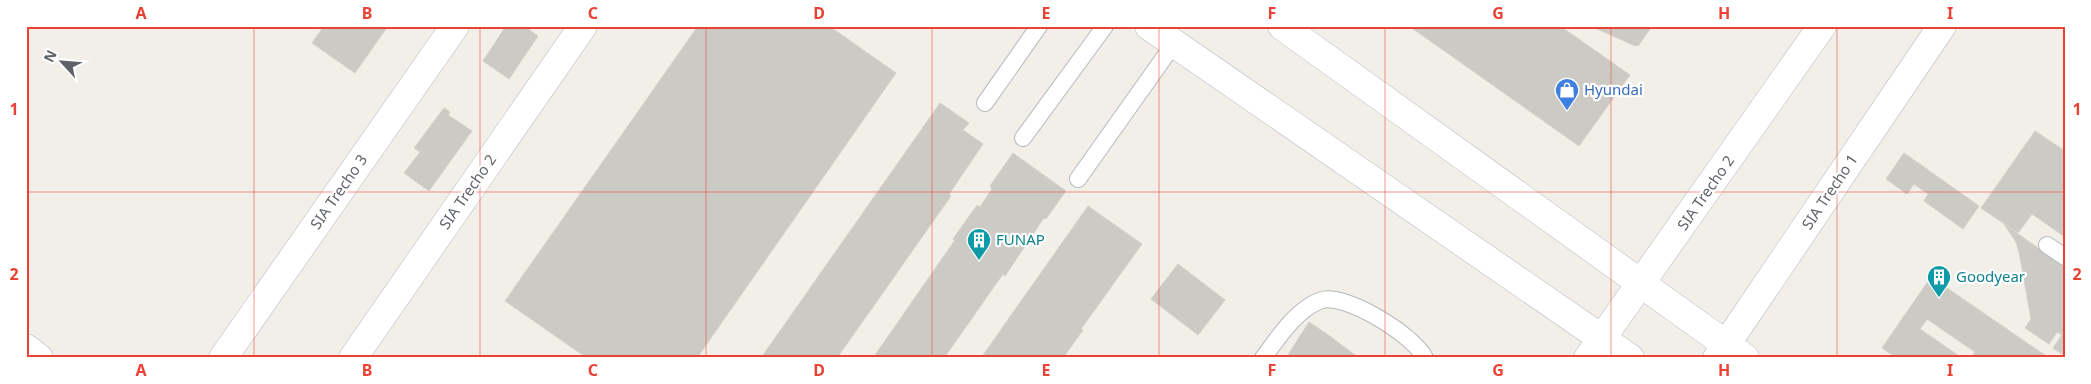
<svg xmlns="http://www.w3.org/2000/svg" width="2091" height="384" font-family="'Noto Sans',sans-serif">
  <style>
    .building { fill: #cccac5; stroke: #d6d1c6 }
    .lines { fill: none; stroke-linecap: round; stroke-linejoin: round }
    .lane-casing { stroke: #b5b8bc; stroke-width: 18 }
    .secondary-casing { stroke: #b6babf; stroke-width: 29 }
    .lane { stroke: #fff; stroke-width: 16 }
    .secondary { stroke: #fff; stroke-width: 28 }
    .grid { fill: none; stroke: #ea4335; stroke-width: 1; stroke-opacity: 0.55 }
    .labels { text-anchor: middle; stroke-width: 4.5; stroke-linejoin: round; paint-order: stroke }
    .shop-label { font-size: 15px; fill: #366cbe; stroke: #fff; text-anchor: start }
    .street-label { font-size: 15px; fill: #5f6368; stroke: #fff }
    .culture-label { font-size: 15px; fill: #0d838f; stroke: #fff; text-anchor: start }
    .neatline { fill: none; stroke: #ea4335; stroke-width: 2 }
    .grid-label { font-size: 16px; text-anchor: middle; font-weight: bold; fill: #ea4335 }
  </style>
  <rect width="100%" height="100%" fill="#f1efe8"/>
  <path class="building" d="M324,26H388L355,73L312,43Z
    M506,26H524L538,36L509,79L483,61Z
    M698,26H829L896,73L697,358H587L505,301Z
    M1409,26H1560L1630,75L1579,146Z
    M1591,26H1652L1639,45L1635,46Z
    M940,103L969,123L963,130L983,144L949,194L951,196L837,358H761Z
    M444,108L450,112L448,115L472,131L429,191L404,173L420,152L414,148Z
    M2035,131L2065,151V237L2032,214L2018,233L1981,208Z
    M1013,153L1066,191L1046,219L1044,218L1005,276L1003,274L944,358H873L955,240L953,239L977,205L980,207L992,189L990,186Z
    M1904,153L1979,206L1963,229L1924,201L1928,194L1914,184L1907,194L1886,179Z
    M1088,206L1142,244L1081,329L1083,330L1063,358H981Z
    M2004,224L2065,267V356L2053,348L2062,335L2057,332L2049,344L2025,328L2031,319L2019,252L2016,242Z
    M1178,264L1225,300L1198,335L1151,299Z
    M1931,277L2049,358H1971L1975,352L1927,319L1920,329L1962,358H1897L1882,348Z
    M1309,322L1327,334L1359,358H1286Z"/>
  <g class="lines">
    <g class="lane-casing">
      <path id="lane" d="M985,103L1039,26
        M1023,138L1105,26
        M1078,179L1173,45
        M2047,245L2065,257
        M1263,358C1278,338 1295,311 1319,301C1342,290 1415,336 1425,358"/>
    </g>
    <g class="secondary-casing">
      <path id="secondary" d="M1149,26L1630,358
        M1282,26L1745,358
        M26,348L39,358
        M223,358L455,26
        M353,358L583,26
        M1588,358L1822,26
        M1717,358L1942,26"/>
    </g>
    <use href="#lane" class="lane"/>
    <use href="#secondary" class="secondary"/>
  </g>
  <path class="grid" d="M254,26V358M480,26V358M706,26V358M932,26V358M1159,26V358M1385,26V358M1611,26V358M1837,26V358M26,192H2065"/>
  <defs>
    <g id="shop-pin" transform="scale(1.25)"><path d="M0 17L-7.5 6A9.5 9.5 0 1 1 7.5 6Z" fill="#3f7fe0" stroke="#fff"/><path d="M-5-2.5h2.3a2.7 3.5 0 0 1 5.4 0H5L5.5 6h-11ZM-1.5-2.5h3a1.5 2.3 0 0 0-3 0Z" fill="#fff"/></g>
    <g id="building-pin" transform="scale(1.25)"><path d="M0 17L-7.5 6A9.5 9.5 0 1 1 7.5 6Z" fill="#0f9aa8" stroke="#fff"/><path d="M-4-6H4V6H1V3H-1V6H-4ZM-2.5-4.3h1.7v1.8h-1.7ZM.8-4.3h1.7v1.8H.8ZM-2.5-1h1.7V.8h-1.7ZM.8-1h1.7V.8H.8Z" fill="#fff"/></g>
  </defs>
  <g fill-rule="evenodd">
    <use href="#shop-pin" x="1567" y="90"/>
    <use href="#building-pin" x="979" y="240"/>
    <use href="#building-pin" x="1939" y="277"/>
  </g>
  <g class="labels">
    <g class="shop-label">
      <text x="1584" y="95">Hyundai</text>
    </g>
    <g class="street-label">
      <text transform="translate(339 192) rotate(-55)" y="5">SIA Trecho 3</text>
      <text transform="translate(468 192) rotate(-55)" y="5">SIA Trecho 2</text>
      <text transform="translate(1830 192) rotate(-56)" y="5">SIA Trecho 1</text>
      <text transform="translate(1706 193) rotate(-55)" y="5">SIA Trecho 2</text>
    </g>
    <g class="culture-label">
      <text x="996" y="245">FUNAP</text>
      <text x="1956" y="282">Goodyear</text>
    </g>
  </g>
  <rect width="2091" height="384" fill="none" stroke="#ffffff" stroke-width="55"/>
  <g transform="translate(62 62) rotate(296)" stroke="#ffffff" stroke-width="4" paint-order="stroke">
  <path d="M0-4L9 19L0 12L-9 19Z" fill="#5f6368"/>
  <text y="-8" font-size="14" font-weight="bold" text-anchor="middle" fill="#5f6368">N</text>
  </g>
  <rect x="28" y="28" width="2036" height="328" class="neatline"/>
  <g class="grid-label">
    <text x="141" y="19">A</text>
    <text x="367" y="19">B</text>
    <text x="593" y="19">C</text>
    <text x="819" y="19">D</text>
    <text x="1046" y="19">E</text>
    <text x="1272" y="19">F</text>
    <text x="1498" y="19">G</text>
    <text x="1724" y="19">H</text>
    <text x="1950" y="19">I</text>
    <text x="14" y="115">1</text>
    <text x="2077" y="115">1</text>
    <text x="14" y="280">2</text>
    <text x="2077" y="280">2</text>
    <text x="141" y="376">A</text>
    <text x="367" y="376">B</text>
    <text x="593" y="376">C</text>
    <text x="819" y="376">D</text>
    <text x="1046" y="376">E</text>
    <text x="1272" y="376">F</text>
    <text x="1498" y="376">G</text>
    <text x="1724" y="376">H</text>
    <text x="1950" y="376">I</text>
  </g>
</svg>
